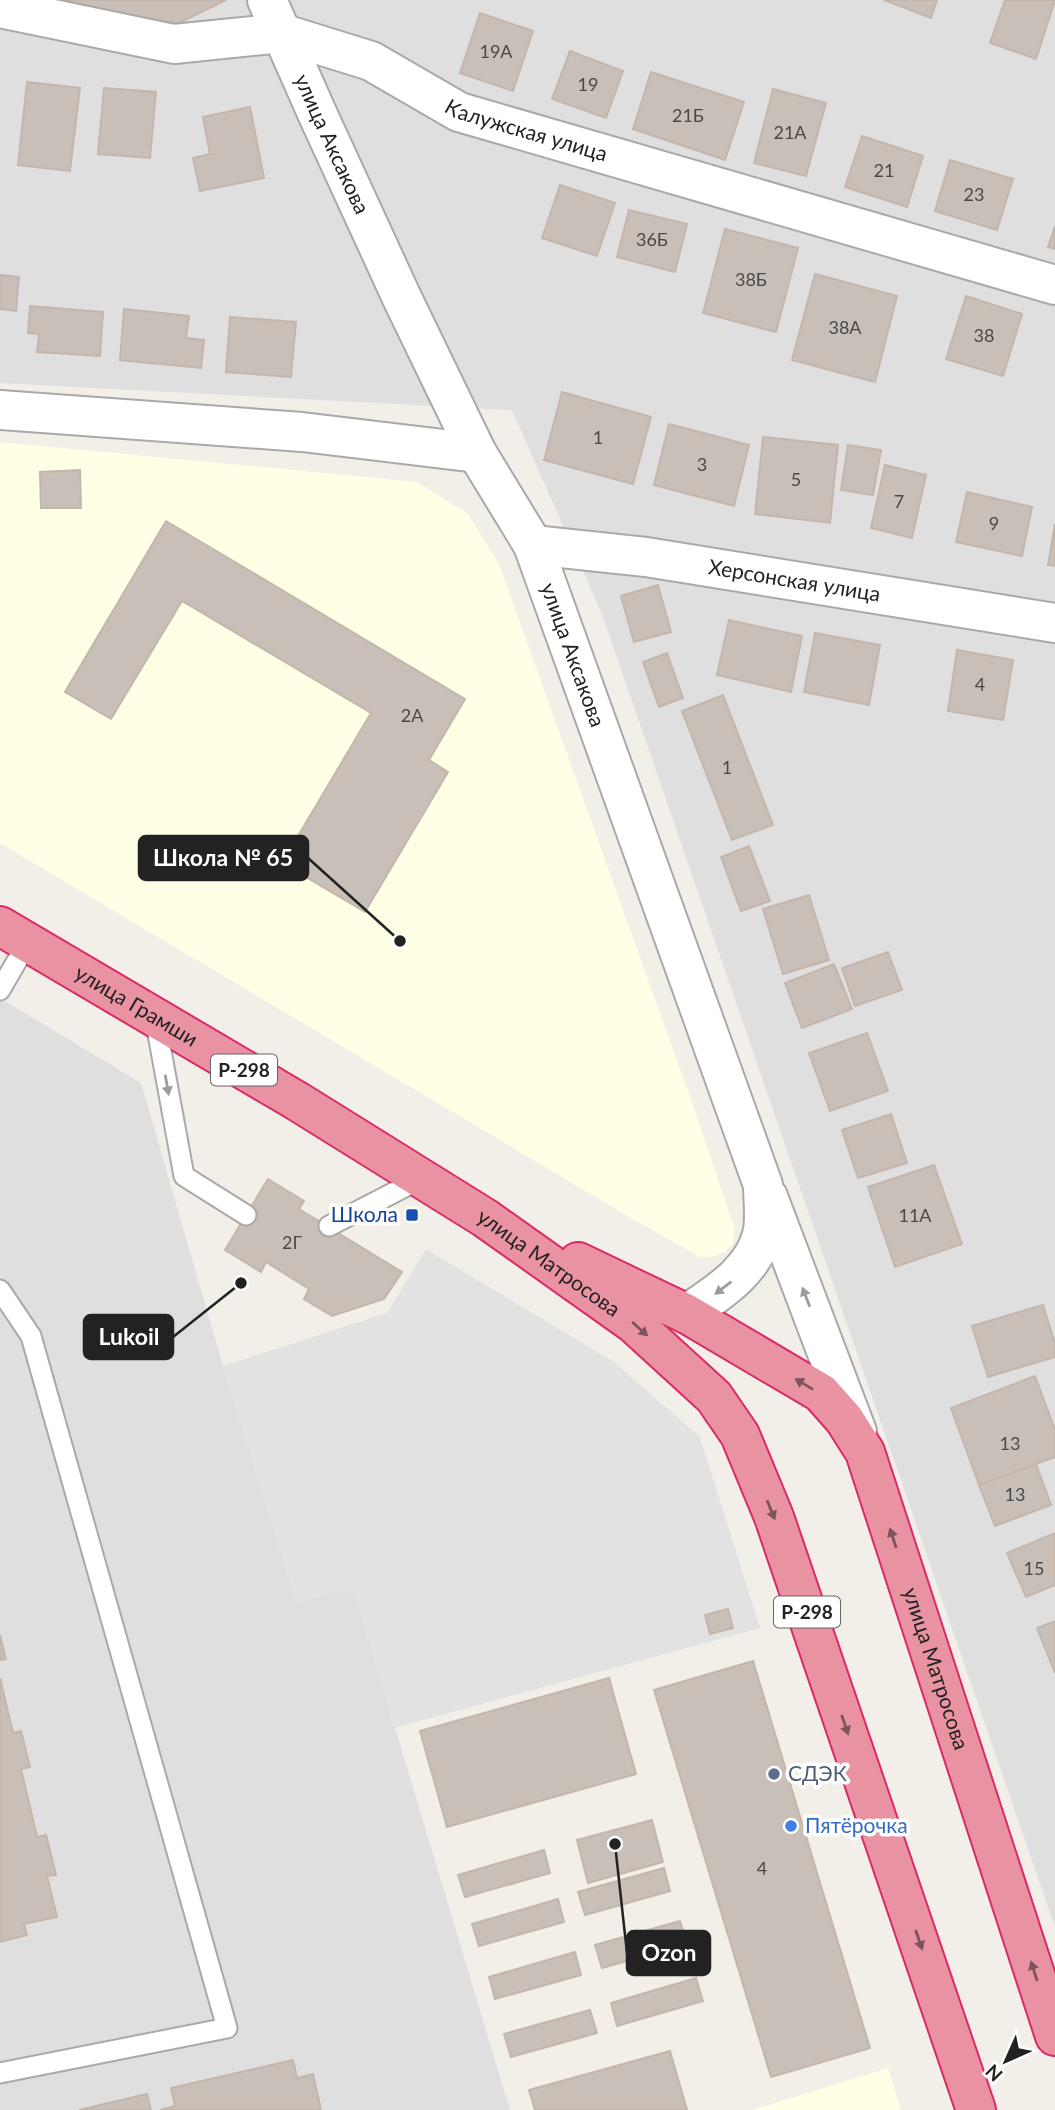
<svg xmlns="http://www.w3.org/2000/svg" width="1055" height="2110" font-family="Lato,sans-serif">
  <style>
    .residential { fill: #e0dfdf }
    .education { fill: #ffffe5 }
    .parking { fill: #e2e2e2 }
    .building { fill: #c7bfb8; stroke: #c4b6ab; stroke-width: 2 }
    .lines { fill: none; stroke-linecap: round; stroke-linejoin: round }
    .lane-casing { stroke: #a9a9a9; stroke-width: 23 }
    .street-casing { stroke: #a9a9a9; stroke-width: 42 }
    .highway-casing { stroke: #dc2a67; stroke-width: 42 }
    .lane { stroke: #fff; stroke-width: 19 }
    .street { stroke: #fff; stroke-width: 38 }
    .highway { stroke: #e892a2; stroke-width: 38 }
    .oneway { fill: #9c9c9c }
    .oneway2 { fill: #7b545c }
    .transit-dot { fill: #1a4fb4; stroke: #fff; stroke-width: 2.5 }
    .service-dot { fill: #5c6f8a; stroke: #fff; stroke-width: 2.5 }
    .shop-dot { fill: #3f7fe0; stroke: #fff; stroke-width: 2.5 }
    .labels { text-anchor: middle; stroke-width: 7; stroke-linejoin: round; paint-order: stroke }
    .number-label { font-size: 18px; fill: #4b4948 }
    .shield { fill: #fff; stroke: #646464; stroke-width: 2 }
    .shield-label { font-size: 19px; font-weight: bold; fill: #222 }
    .street-label { font-size: 21px; fill: #222; stroke: #fff }
    .transit-label { font-size: 21px; fill: #164399; stroke: #fff; text-anchor: end }
    .service-label { font-size: 21px; fill: #4e5e75; stroke: #fff; text-anchor: start }
    .shop-label { font-size: 21px; fill: #366cbe; stroke: #fff; text-anchor: start }
    .leader { fill: none; stroke: #222; stroke-width: 2.5 }
    .callout-dot { fill: #222; stroke: #fff; stroke-width: 2.5 }
    .callout { fill: #222; stroke: #222; stroke-width: 2.5 }
    .callout-label { font-size: 23px; text-anchor: middle; font-weight: bold; fill: #fff }
  </style>
  <rect width="100%" height="100%" fill="#f2efe9"/>
  <path class="residential" d="M0,0H1055V1927L602,614L512,410L0,383Z
    M0,998L141,1083L223,1366L296,1601L353,1588L510,2110H0Z"/>
  <path class="education" d="M0,442L417,482L468,514L499,564L694,1108L735,1230L733,1243L725,1252L713,1257H700L626,1215L0,843Z
    M888,2068L901,2110H752Z"/>
  <path class="parking" d="M426,1249L614,1362L700,1437L760,1628L394,1728L353,1589L296,1601L223,1366L387,1313Z"/>
  <path class="building" d="M47,0H226L169,28Z
    M884,0H937L931,18Z
    M1005,0H1055L1036,59L990,43Z
    M480,13L533,31L513,91L460,73Z
    M570,51L623,71L606,118L552,99Z
    M651,72L744,102L725,160L633,129Z
    M27,82L80,88L70,171L18,165Z
    M104,88L156,92L150,158L98,154Z
    M773,89L826,103L806,176L754,163Z
    M250,107L264,178L200,191L193,158L210,154L203,117Z
    M862,136L923,156L907,207L845,187Z
    M950,160L1013,179L997,230L935,211Z
    M560,185L615,203L597,256L542,238Z
    M629,210L687,224L675,272L617,257Z
    M1055,226V249L1048,247Z
    M725,229L798,248L776,332L703,313Z
    M815,274L897,296L875,382L792,360Z
    M0,275L19,277L16,311L0,309Z
    M966,296L1022,314L1003,376L946,359Z
    M30,306L103,312L100,356L37,352L39,334L28,333Z
    M124,309L189,316L186,338L204,340L201,368L120,360Z
    M230,317L296,322L291,377L226,372Z
    M562,392L651,417L633,484L544,460Z
    M669,424L749,445L734,506L654,485Z
    M763,437L838,445L830,523L755,514Z
    M848,445L881,450L873,495L841,490Z
    M885,465L926,475L912,538L871,528Z
    M80,470L81,508H41L40,472Z
    M967,492L1032,507L1022,556L956,542Z
    M166,521L465,699L429,760L448,772L365,912L282,863L371,713L182,601L111,719L65,692Z
    M1055,524V566L1048,565Z
    M658,585L671,632L634,642L621,596Z
    M729,620L802,636L791,692L717,675Z
    M815,633L880,645L869,705L804,692Z
    M957,650L1013,660L1003,720L948,711Z
    M667,653L683,698L659,707L643,662Z
    M723,695L773,825L732,840L682,711Z
    M749,846L770,901L741,911L721,857Z
    M809,895L829,960L783,974L763,909Z
    M888,952L902,990L855,1006L842,968Z
    M834,964L852,1009L802,1028L785,983Z
    M867,1033L888,1091L830,1111L809,1053Z
    M891,1114L907,1163L858,1178L842,1130Z
    M934,1165L962,1244L895,1267L868,1187Z
    M268,1179L304,1201L299,1209L402,1272L384,1299L332,1316L304,1299L309,1289L266,1262L261,1272L225,1250Z
    M1043,1305L1055,1344V1357L988,1377L972,1326Z
    M1035,1376L1055,1430V1457L979,1485L951,1408Z
    M1036,1464L1051,1505L995,1526L979,1485Z
    M1055,1533V1585L1026,1597L1007,1553Z
    M728,1609L733,1628L710,1634L705,1615Z
    M1055,1621V1673L1037,1628Z
    M0,1635L6,1659L0,1660Z
    M753,1661L870,2048L771,2077L654,1690Z
    M0,1678L13,1733L21,1731L30,1767L21,1769L37,1837L46,1835L56,1875L47,1876L57,1917L24,1924L27,1935L0,1942Z
    M609,1678L636,1774L447,1827L420,1731Z
    M652,1820L663,1862L588,1883L577,1840Z
    M544,1850L550,1873L465,1897L458,1875Z
    M664,1868L670,1891L585,1915L578,1892Z
    M558,1899L564,1922L479,1946L472,1924Z
    M680,1921L687,1944L602,1968L595,1945Z
    M575,1952L581,1975L495,1999L489,1977Z
    M696,1978L703,2001L617,2026L611,2003Z
    M590,2010L597,2033L511,2057L504,2034Z
    M670,2051L687,2110H535L529,2090Z
    M293,2060L297,2078L313,2074L321,2110H160L175,2106L171,2088Z
    M147,2094L151,2110H79Z"/>
  <g class="lines">
    <g class="lane-casing">
      <path id="lane" d="M0,990L28,942
        M155,1018L184,1176L246,1215
        M329,1226L420,1179
        M0,1290L31,1336L227,2028L0,2073"/>
    </g>
    <g class="street-casing">
      <g id="street">
        <path id="s1" d="M267,0L317,113L402,298L477,453L533,545L763,1185C763,1201 766,1220 762,1235C753,1272 716,1294 687,1314"/>
        <path id="s2" d="M0,8L174,44L281,33L371,61L459,112L1055,285"/>
        <path d="M0,410L302,432L477,453"/>
        <path id="s3" d="M533,545L646,557L1055,623"/>
        <path d="M768,1197L857,1432"/>
      </g>
    </g>
    <g class="highway-casing">
      <g id="highway">
        <path id="s4" d="M0,926L297,1101L485,1218L633,1323L714,1397L740,1435L774,1517L976,2110"/>
        <path id="s5" d="M578,1262L687,1314L821,1393L844,1419L865,1452L1055,2036"/>
      </g>
    </g>
    <use href="#lane" class="lane"/>
    <use href="#street" class="street"/>
    <use href="#highway" class="highway"/>
  </g>
  <defs><path id="oneway-solid" d="M-6-.8H1V-3.2L6.5 0L1 3.2V.8H-6Z" transform="scale(1.75)"/></defs>
  <g class="oneway">
    <use href="#oneway-solid" transform="translate(167 1085) rotate(80)"/>
    <use href="#oneway-solid" transform="translate(723 1288) rotate(142)"/>
    <use href="#oneway-solid" transform="translate(806 1297) rotate(-111)"/>
  </g>
  <g class="oneway2">
    <use href="#oneway-solid" transform="translate(640 1329) rotate(42)"/>
    <use href="#oneway-solid" transform="translate(804 1384) rotate(-149)"/>
    <use href="#oneway-solid" transform="translate(771 1510) rotate(68)"/>
    <use href="#oneway-solid" transform="translate(893 1538) rotate(-108)"/>
    <use href="#oneway-solid" transform="translate(845 1725) rotate(71)"/>
    <use href="#oneway-solid" transform="translate(919 1940) rotate(71)"/>
    <use href="#oneway-solid" transform="translate(1034 1971) rotate(-108)"/>
  </g>
  <rect class="transit-dot" x="405" y="1208" width="14" height="14" rx="3.5"/>
  <circle class="service-dot" cx="774" cy="1774" r="7"/>
  <circle class="shop-dot" cx="791" cy="1826" r="7"/>
  <g class="labels">
    <g class="number-label">
      <text x="496" y="58">19А</text>
      <text x="588" y="91">19</text>
      <text x="688" y="122">21Б</text>
      <text x="790" y="139">21А</text>
      <text x="884" y="177">21</text>
      <text x="974" y="201">23</text>
      <text x="652" y="246">36Б</text>
      <text x="751" y="286">38Б</text>
      <text x="845" y="334">38А</text>
      <text x="984" y="342">38</text>
      <text x="598" y="444">1</text>
      <text x="702" y="471">3</text>
      <text x="796" y="486">5</text>
      <text x="899" y="508">7</text>
      <text x="994" y="530">9</text>
      <text x="980" y="691">4</text>
      <text x="412" y="722">2А</text>
      <text x="727" y="774">1</text>
      <text x="915" y="1222">11А</text>
      <text x="292" y="1249">2Г</text>
      <text x="1010" y="1450">13</text>
      <text x="1015" y="1501">13</text>
      <text x="1034" y="1575">15</text>
      <text x="762" y="1875">4</text>
    </g>
    <g class="shield">
      <rect x="211" y="1054.5" width="66" height="31" rx="5"/>
      <rect x="774" y="1596.5" width="66" height="31" rx="5"/>
    </g>
    <g class="shield-label">
      <text x="244" y="1077">Р-298</text>
      <text x="807" y="1619">Р-298</text>
    </g>
    <g class="street-label">
      <text dy="7" stroke="none"><textPath href="#s2" startOffset="551">Калужская улица</textPath></text>
      <text dy="7" stroke="none"><textPath href="#s1" startOffset="158">улица Аксакова</textPath></text>
      <text dy="7" stroke="none"><textPath href="#s3" startOffset="264">Херсонская улица</textPath></text>
      <text dy="7" stroke="none"><textPath href="#s1" startOffset="724">улица Аксакова</textPath></text>
      <text dy="7" stroke="none"><textPath href="#s4" startOffset="158">улица Грамши</textPath></text>
      <text dy="7" stroke="none"><textPath href="#s4" startOffset="644">улица Матросова</textPath></text>
      <text dy="7" stroke="none"><textPath href="#s5" startOffset="578">улица Матросова</textPath></text>
    </g>
    <g class="transit-label">
      <text x="398" y="1222">Школа</text>
    </g>
    <g class="service-label">
      <text x="788" y="1781">СДЭК</text>
    </g>
    <g class="shop-label">
      <text x="805" y="1833">Пятёрочка</text>
    </g>
  </g>
  <path class="leader" d="M400 941L308 858M241 1283L173 1337M615 1844L627 1953"/>
  <g class="callout-dot">
    <circle cx="400" cy="941" r="7"/>
    <circle cx="241" cy="1283" r="7"/>
    <circle cx="615" cy="1844" r="7"/>
  </g>
  <g class="callout">
    <rect x="139" y="836" width="169" height="44" rx="7"/>
    <rect x="84" y="1315" width="89" height="44" rx="7"/>
    <rect x="627" y="1931" width="83" height="44" rx="7"/>
  </g>
  <g class="callout-label">
    <text x="223" y="866">Школа № 65</text>
    <text x="129" y="1345">Lukoil</text>
    <text x="669" y="1961">Ozon</text>
  </g>
  <g transform="translate(1006 2061) rotate(225)" stroke="#ffffff" stroke-width="5" paint-order="stroke">
  <path d="M0-5L12 26L0 18L-12 26Z" fill="#222222"/>
  <text y="-10" font-size="19" font-weight="bold" text-anchor="middle" fill="#222222">N</text>
  </g>
</svg>
